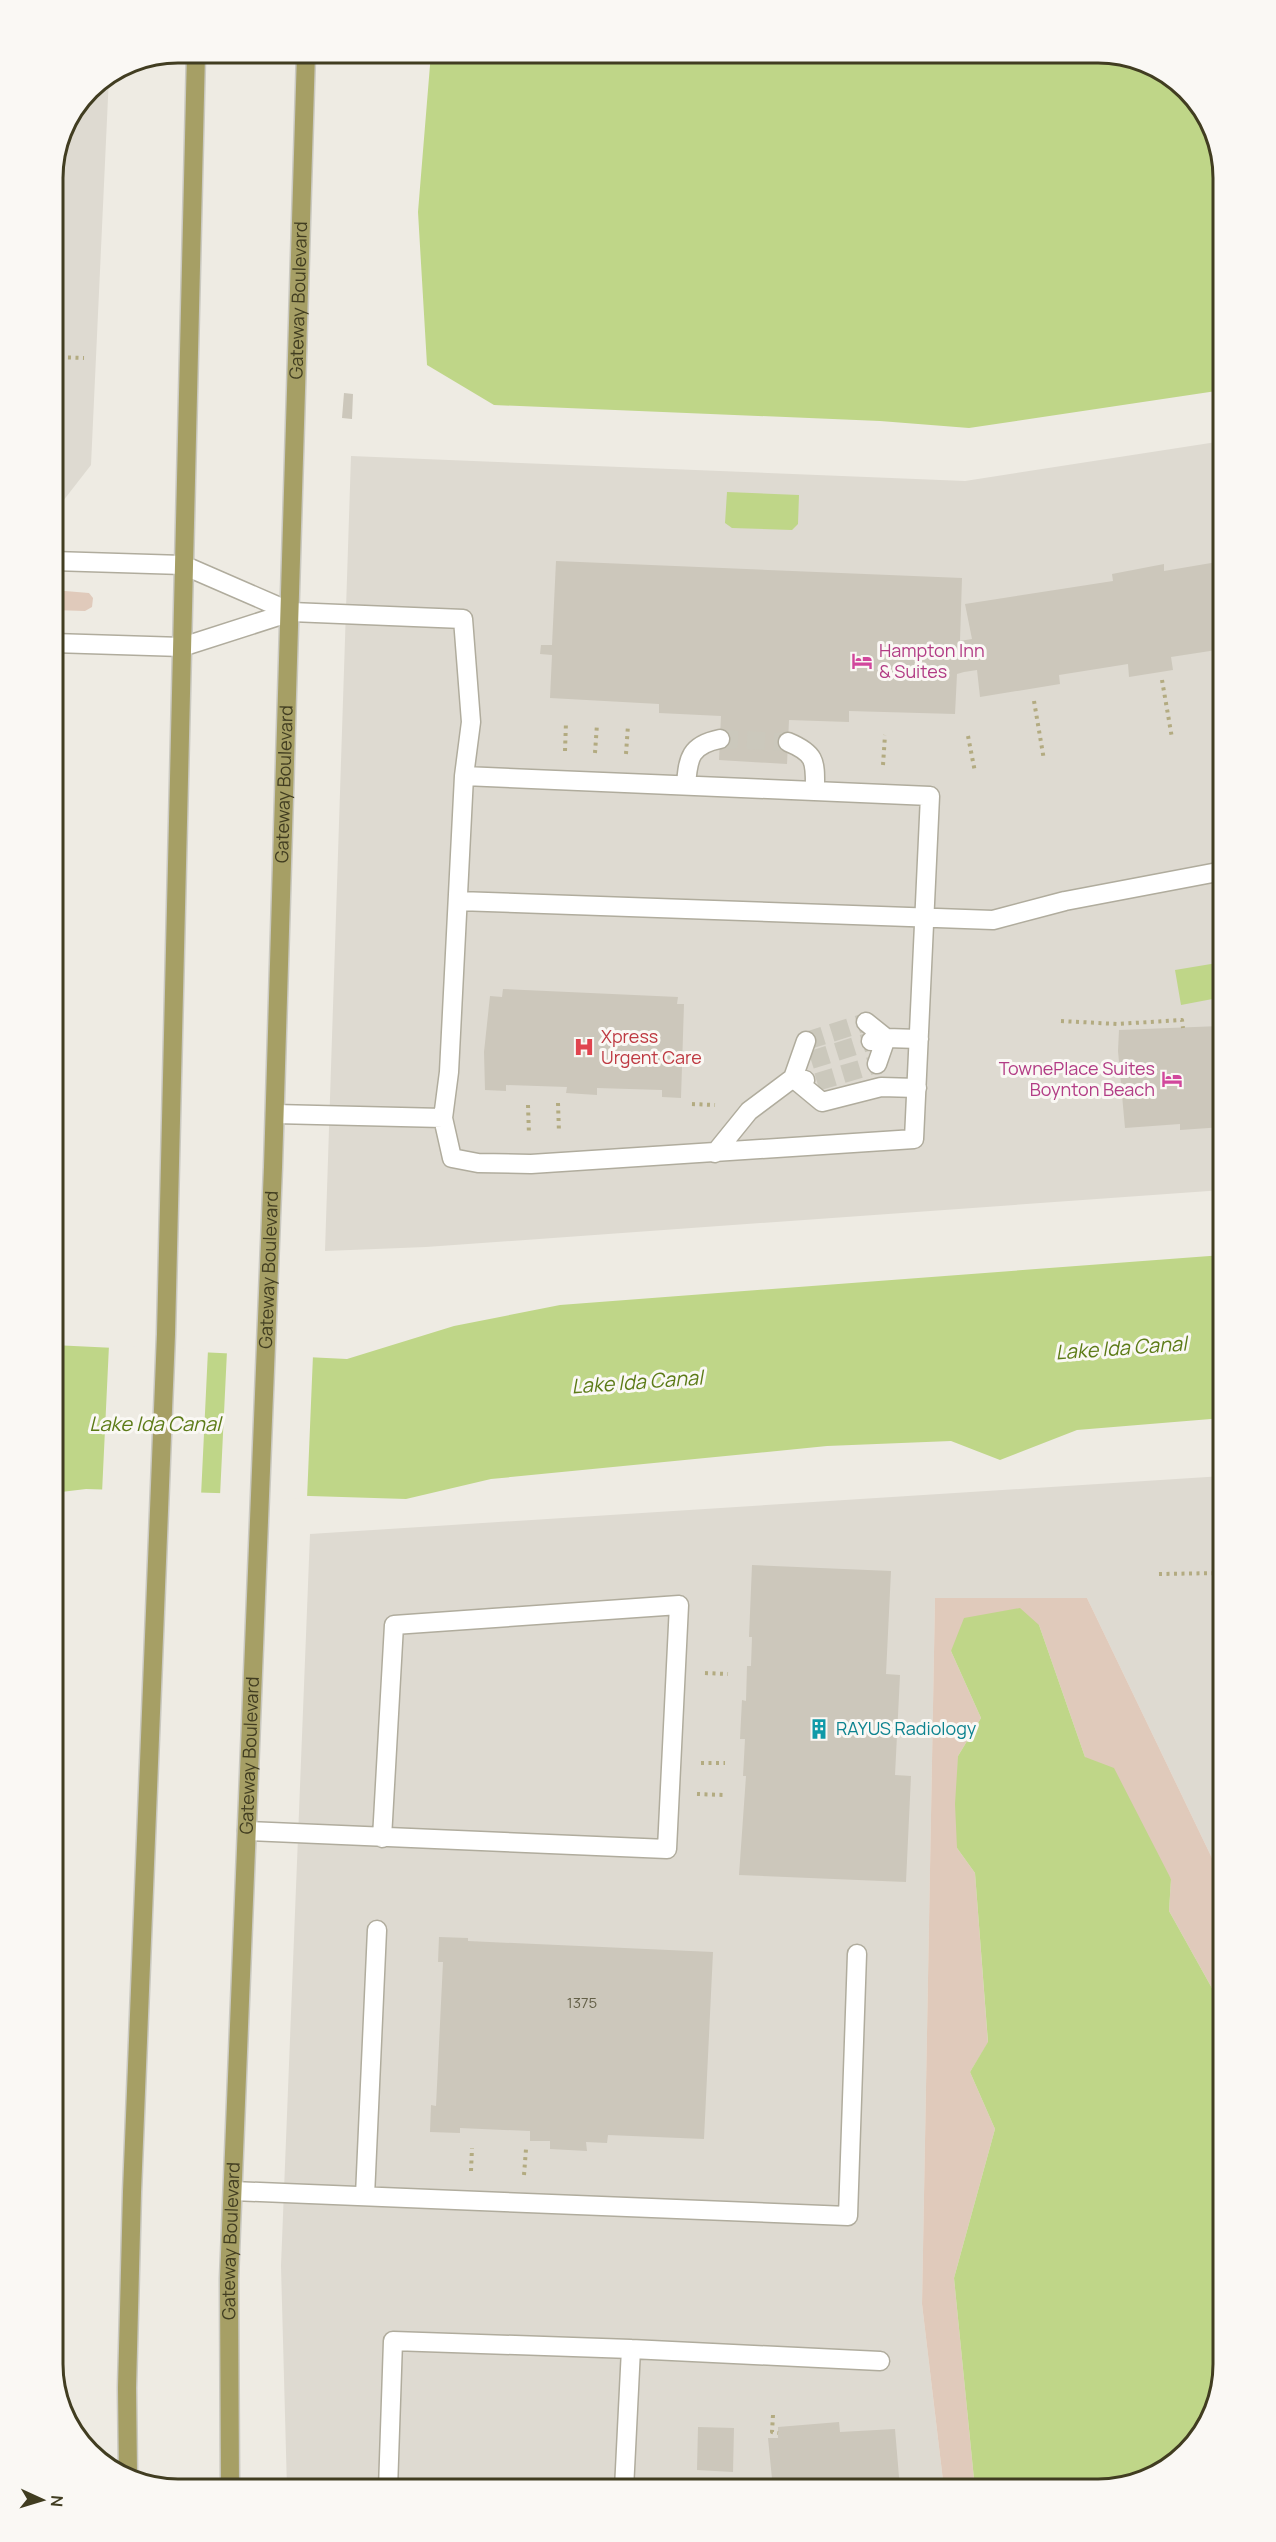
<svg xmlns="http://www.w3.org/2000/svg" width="1276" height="2542" font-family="Manrope,sans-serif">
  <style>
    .built { fill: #dedad1 }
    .green { fill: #e0cabb }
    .water { fill: #bfd688 }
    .pier { fill: #eeebe3 }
    .building { fill: #ccc7bb }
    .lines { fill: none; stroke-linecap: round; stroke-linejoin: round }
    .minor-tunnel { stroke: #cbc8bc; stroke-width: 18; stroke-dasharray: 18 9; stroke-linecap: butt }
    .minor-casing { stroke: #b0ac9d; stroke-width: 21 }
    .major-casing { stroke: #cac9c1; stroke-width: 21 }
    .path { stroke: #b3ab81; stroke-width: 4; stroke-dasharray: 3 4.5; stroke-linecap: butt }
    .minor { stroke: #fff; stroke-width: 18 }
    .major { stroke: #a69f65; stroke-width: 18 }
    .labels { text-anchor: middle; stroke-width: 6; stroke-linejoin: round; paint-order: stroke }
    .number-label { font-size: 15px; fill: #646048 }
    .street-label { font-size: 18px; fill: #413d21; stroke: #faf8f4 }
    .hotel-label { font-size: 18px; fill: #b23c85; stroke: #faf8f4; text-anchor: start }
    .health-label { font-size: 18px; fill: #be3a42; stroke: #faf8f4; text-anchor: start }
    .culture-label { font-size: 18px; fill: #0d838f; stroke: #faf8f4; text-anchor: start }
    .water-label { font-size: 20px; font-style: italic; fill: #5c7b17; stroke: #faf8f4 }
    .rim { fill: none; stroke: #413d21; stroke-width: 3 }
  </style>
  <rect width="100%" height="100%" fill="#eeebe3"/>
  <path class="built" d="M109,76L91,465L56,510L53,511V170L62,130L90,89Z
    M1223,441V1190L426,1247L325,1251L351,456L965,481Z
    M1223,1476V1881L1087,1598H935L922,2304L944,2489H287L281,2266L310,1534Z"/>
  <path class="green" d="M53,590L89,593L93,598L92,607L85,611L53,610Z
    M935,1598H1087L1223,1881V2008L1169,1911L1171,1879L1085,1757L1039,1625L951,1651L981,1718L958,1756L957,1848L975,1873L988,2043L970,2072L995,2129L954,2278L975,2489H944L922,2304Z"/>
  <path class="water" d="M431,53H1034L1131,62L1174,78L1214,130L1223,178V390L969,428L880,421L494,405L427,365L418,212Z
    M727,492L799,495L798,524L792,530L732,528L725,523Z
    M1223,962V997L1181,1005L1175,970Z
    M1223,1255V1418L1077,1430L1000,1460L951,1441L827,1446L491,1479L406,1499L86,1489L53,1493V1345L347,1359L454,1326L560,1305Z
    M1020,1608L1039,1625L1085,1757L1114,1768L1171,1879L1169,1911L1223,2008V2364L1202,2434L1146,2480L1098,2489H975L954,2278L995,2129L970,2072L988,2042L975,1873L957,1848L955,1804L958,1756L981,1718L951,1651L964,1618Z"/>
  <path class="pier" d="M109,1345L208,1350L201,1496L102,1493Z
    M227,1351L313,1355L307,1499L220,1496Z"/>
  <path class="building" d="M344,393L353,394L352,419L342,418Z
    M556,561L962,578L960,641L972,639L965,604L1113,581L1112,574L1164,564V571L1223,561V649L1171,657L1173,670L1129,677L1128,664L1059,675L1060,684L980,697L977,670L964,672L957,674L955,714L849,711V722L789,720L787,764L719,760L721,716L659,713V704L550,698L552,655L540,654L541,645H552Z
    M503,989L678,997L677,1004H684L681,1098L662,1097V1090L597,1088V1095L566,1093L567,1087L506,1085V1091L485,1090L484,1052L490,996L502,997Z
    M1219,1013H1223V1127L1180,1130V1124L1125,1128L1118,1051L1119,1030L1220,1026Z
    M752,1565L891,1571L886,1674L900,1675L895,1775L911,1776L906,1882L739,1875L746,1776H743L745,1739H740L742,1700L746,1701L747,1666H751L752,1637H749Z
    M439,1937L468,1938V1941L713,1952L704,2139L608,2135L607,2143L586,2142L587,2151L550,2149V2141H530V2131L460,2128V2133L430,2132L431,2105L436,2106L443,1962H438Z
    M839,2422L840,2432L895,2429L900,2489H773L768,2438H778V2427Z
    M698,2427L734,2428L733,2472L697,2470Z"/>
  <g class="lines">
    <path class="minor-tunnel" d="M720,739L788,742
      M806,1041L866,1022
      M811,1060L871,1041
      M817,1082L877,1064"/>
    <g class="minor-casing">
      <path id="minor" d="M53,561L183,565L291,612L463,619L471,722L464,776L449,1072L443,1118L452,1158L478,1163L531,1164L914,1139L930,796L464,776
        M53,643L182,647L291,612
        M788,742C817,754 815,762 815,791
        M686,785C688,758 690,745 720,739
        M458,901L993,920L1065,901L1223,871
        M866,1022L886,1038
        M871,1041L886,1038L919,1039
        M877,1064L886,1038
        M793,1078L822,1102L881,1087L917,1088
        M793,1078L806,1041
        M275,1114L443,1118
        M715,1153L749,1111L793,1078L805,1080
        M247,1831L667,1849L679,1605L394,1625L382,1838
        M233,2191L848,2216L857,1954
        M365,2196L377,1930
        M388,2489L393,2341L631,2349L880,2361
        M624,2489L631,2349"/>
    </g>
    <g class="major-casing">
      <g id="major">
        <path d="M128,2475L127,2388L132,2192L166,1334L196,53"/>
        <path id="s1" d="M230,2489L229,2279L273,1167L306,53"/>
      </g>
    </g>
    <path class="path" d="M53,357L84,358
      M1162,680L1172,738
      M1034,701L1044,760
      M968,736L975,772
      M565,751L566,722
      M595,753L597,724
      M626,754L628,725
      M883,765L885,735
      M1061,1021L1117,1024L1182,1020L1183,1028
      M558,1103L559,1133
      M692,1104L715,1105
      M528,1105L529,1135
      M1159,1574L1223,1573
      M705,1673L728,1674
      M701,1763H725
      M697,1794L723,1795
      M471,2171L472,2148
      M524,2175L526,2149
      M773,2415L772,2432L778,2433
      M654,2480L680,2481"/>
    <use href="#minor" class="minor"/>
    <use href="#major" class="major"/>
  </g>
  <defs>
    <g id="hotel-bare" transform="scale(1.62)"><path d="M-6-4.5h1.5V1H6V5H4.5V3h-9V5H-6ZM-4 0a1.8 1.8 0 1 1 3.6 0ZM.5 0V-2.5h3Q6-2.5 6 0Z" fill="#d1479c" stroke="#faf8f4" stroke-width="2.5" paint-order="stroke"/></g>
    <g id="hospital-bare" transform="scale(1.62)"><path d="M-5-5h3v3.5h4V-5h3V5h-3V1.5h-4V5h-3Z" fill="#e0444e" stroke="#faf8f4" stroke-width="2.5" paint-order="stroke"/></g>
    <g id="building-bare" transform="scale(1.62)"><path d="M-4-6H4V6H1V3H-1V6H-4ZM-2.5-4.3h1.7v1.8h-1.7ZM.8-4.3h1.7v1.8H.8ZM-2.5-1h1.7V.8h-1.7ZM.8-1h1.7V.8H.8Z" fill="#0f9aa8" stroke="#faf8f4" stroke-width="2.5" paint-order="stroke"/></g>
  </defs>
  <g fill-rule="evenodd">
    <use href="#hotel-bare" x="862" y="661"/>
    <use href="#hospital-bare" x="584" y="1047"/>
    <use href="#hotel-bare" x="1172" y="1079"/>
    <use href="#building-bare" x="819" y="1729"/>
  </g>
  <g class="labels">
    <g class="number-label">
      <text x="582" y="2008">1375</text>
    </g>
    <g class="street-label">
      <text dy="6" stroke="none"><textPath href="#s1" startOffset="2190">Gateway Boulevard</textPath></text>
      <text dy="6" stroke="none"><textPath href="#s1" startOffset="1706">Gateway Boulevard</textPath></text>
      <text dy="6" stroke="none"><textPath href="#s1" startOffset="1220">Gateway Boulevard</textPath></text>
      <text dy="6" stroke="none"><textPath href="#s1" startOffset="734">Gateway Boulevard</textPath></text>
      <text dy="6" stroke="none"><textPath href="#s1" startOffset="248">Gateway Boulevard</textPath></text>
    </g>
    <g class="hotel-label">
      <text x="879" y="657">Hampton Inn<tspan x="879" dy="21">&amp; Suites</tspan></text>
      <text x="1155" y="1075" text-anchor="end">TownePlace Suites<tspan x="1155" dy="21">Boynton Beach</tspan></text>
    </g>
    <g class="health-label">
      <text x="601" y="1043">Xpress<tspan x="601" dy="21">Urgent Care</tspan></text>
    </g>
    <g class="culture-label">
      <text x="836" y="1735">RAYUS Radiology</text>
    </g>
    <g class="water-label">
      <text transform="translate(1121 1348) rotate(-4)" y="7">Lake Ida Canal</text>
      <text transform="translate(637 1382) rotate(-4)" y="7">Lake Ida Canal</text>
      <text x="155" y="1431">Lake Ida Canal</text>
    </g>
  </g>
  <path d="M0 0H1276V2542H0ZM178 63H1098A115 115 0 0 1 1213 178V2364A115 115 0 0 1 1098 2479H178A115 115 0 0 1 63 2364V178A115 115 0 0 1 178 63Z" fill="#faf8f4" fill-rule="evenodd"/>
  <path class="rim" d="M178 63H1098A115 115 0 0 1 1213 178V2364A115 115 0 0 1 1098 2479H178A115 115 0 0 1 63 2364V178A115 115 0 0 1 178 63Z"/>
  <g transform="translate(42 2500) rotate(94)" stroke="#faf8f4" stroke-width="4.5" paint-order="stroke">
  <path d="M0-4.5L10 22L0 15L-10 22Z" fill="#413d21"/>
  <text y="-9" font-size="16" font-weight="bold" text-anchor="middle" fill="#413d21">N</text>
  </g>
</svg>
